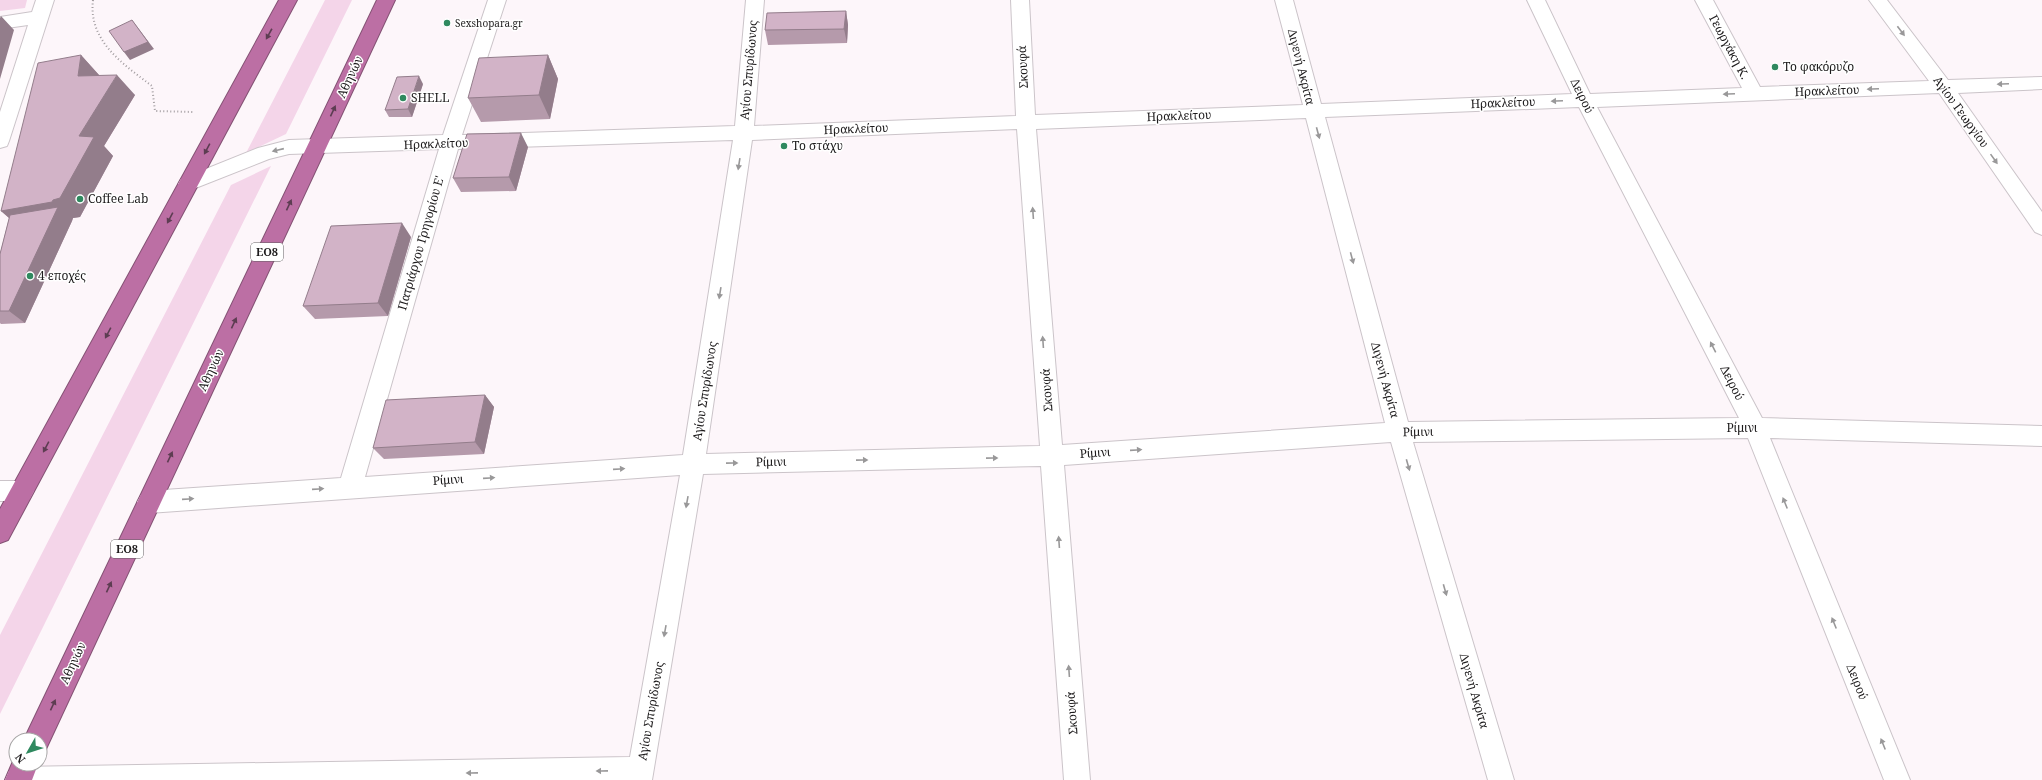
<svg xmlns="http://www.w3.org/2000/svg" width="2042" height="780" font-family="'Noto Serif',serif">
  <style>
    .green { fill: #f4d5e9 }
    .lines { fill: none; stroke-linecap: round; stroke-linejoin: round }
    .street-casing { stroke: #cbc4c9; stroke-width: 2 }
    .secondary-casing { stroke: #cbc4c9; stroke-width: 2 }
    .highway-casing { stroke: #845274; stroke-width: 2 }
    .path { stroke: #a29da0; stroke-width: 2; stroke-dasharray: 1 2.5; stroke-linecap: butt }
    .street { fill: #fff; fill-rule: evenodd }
    .secondary { fill: #fff; fill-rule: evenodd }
    .highway { fill: #bc6fa4; fill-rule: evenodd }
    .wall { fill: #b59aab }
    .shaded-wall { fill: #937d8b }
    .building { fill: #d2b3c7; stroke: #937d8b }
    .oneway { fill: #999899 }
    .oneway2 { fill: #5d3d52 }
    .poi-dot { fill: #2f895f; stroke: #fff; stroke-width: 1.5 }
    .labels { text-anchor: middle; stroke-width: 3; stroke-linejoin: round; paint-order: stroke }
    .far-poi-label { font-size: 10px; fill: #1d1b1c; stroke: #fff; text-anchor: start }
    .shield { fill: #fff; stroke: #615f60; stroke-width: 1 }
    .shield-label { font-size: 11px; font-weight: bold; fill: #1d1b1c }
    .street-label { font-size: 12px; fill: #1d1b1c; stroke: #fff }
    .poi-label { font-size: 12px; fill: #1d1b1c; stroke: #fff; text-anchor: start }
  </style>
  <rect width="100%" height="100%" fill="#fdf6fa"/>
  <path class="green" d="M0,0H27L25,8L0,11Z
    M325,0H352L286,134L246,153Z
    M271,166L0,714V635L231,185Z"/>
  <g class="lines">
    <g class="street-casing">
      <path id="street" d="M488,0H506L462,135L735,126L746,0H764L754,126L1016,116L1011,0H1029L1035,115L1303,105L1275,0H1293L1321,104L1572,94L1527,0H1545L1590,94L1742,88L1695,0H1713L1760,87L1929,81L1869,0H1887L1948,80L2042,77V89L1958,93L2042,212V235L2035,232L1939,93L1597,107L1762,418L2042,426V446L1770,438L1910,780H1884L1748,438L1413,442L1514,780H1488L1391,442L1064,465L1090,780H1064L1041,466L703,474L652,780H5L9,771L18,767L630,757L680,475L149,513L141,509L137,502L141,495L149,491L341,478L439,149L289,154L269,159L188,191L181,189L178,184L181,179L258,148L289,140L443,135ZM1579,107L1739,418L1408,422L1325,117ZM1306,118L1385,423L1062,445L1036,129ZM1017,129L1040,446L706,454L752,140ZM733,140L683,455L365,477L458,149Z"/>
    </g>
    <g class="secondary-casing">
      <path id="secondary" d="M36,0H54L9,141L7,146L0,148V112L28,25L0,29V17L32,12Z
        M0,481H22L30,484L34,491L30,498L22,501H0Z"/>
    </g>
    <g class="highway-casing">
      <path id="highway" d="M279,0H297L8,540L0,543V509Z
        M377,0H395L46,749L40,752V740H24L28,731Z
        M16,754V764H38L32,780H5Z"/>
    </g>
    <path class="path" d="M93,0C88,41 123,64 152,86L155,111L193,112"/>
    <use href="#street" class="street"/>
    <use href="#secondary" class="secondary"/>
    <use href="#highway" class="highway"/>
  </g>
  <path class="wall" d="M846,11L848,25L847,43L768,45L765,30Z
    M81,55L99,75V76L135,95L104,146L113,156L80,217L73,218L72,221L25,323L1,324L0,323V254L9,218L1,211Z
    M548,55L558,79L550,119L481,122L468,98Z
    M423,84L412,117H389L385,110Z
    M528,147L516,191L461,192L453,178Z
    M411,237L388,316L315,319L303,306Z
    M485,395L494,407L484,454L384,459L373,448Z"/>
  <path class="shaded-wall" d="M846,11L848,25L847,43L844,29Z
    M1,16L14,30L0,79V18Z
    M132,20L154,49L130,60L124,52Z
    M81,55L99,75L96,96L78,76Z
    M548,55L558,79L550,119L539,95Z
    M117,75L135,95L104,146L113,156L80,217L73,218L72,221L25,323L9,311L22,229L1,211L53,200L79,136Z
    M419,76L423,84L412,117L408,109Z
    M521,133L528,147L516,191L509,177Z
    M402,223L411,237L388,316L378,303Z
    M485,395L494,407L484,454L475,442Z"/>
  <path class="building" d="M846,11L844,29L765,30L767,13Z
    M132,20L148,42L124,52L109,31Z
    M81,55L78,76L117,75L79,136L94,137L60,198L53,200L52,202L1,211L38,63Z
    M548,55L539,95L468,98L479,58Z
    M419,76L408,109L385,110L397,77Z
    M521,133L509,177L453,178L467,134Z
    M58,207L9,311H0V254L10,215Z
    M402,223L378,303L303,306L331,226Z
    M485,395L475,442L373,448L386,400Z"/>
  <defs><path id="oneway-solid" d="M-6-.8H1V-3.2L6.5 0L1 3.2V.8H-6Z"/></defs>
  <g class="oneway">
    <use href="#oneway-solid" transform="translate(1901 31) rotate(53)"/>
    <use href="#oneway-solid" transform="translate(2003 84) rotate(178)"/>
    <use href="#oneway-solid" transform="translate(1873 89) rotate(178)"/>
    <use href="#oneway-solid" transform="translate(1729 94) rotate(178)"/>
    <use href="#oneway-solid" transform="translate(1557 101) rotate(178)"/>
    <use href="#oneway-solid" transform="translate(1318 133) rotate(75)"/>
    <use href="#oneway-solid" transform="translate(278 150) rotate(167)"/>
    <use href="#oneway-solid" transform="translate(1994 159) rotate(55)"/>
    <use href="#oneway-solid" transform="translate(739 164) rotate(99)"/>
    <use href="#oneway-solid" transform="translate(1033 213) rotate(-94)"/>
    <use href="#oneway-solid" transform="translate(1352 258) rotate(75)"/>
    <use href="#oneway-solid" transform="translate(720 293) rotate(99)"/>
    <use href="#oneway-solid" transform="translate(1043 342) rotate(-94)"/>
    <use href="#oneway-solid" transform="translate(1713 347) rotate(-117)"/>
    <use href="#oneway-solid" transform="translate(1136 450) rotate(-4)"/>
    <use href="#oneway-solid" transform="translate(992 458) rotate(-1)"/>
    <use href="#oneway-solid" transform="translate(862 460) rotate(-1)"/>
    <use href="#oneway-solid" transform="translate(732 463) rotate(-1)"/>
    <use href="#oneway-solid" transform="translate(1408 465) rotate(74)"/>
    <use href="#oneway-solid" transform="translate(619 469) rotate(-4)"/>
    <use href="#oneway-solid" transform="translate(489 478) rotate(-4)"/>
    <use href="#oneway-solid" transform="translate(318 489) rotate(-4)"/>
    <use href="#oneway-solid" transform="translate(188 499) rotate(-4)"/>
    <use href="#oneway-solid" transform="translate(687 502) rotate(100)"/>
    <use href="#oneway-solid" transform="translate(1785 503) rotate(-112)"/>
    <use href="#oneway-solid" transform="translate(1059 542) rotate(-94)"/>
    <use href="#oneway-solid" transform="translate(1445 590) rotate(74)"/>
    <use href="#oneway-solid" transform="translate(1834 623) rotate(-112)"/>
    <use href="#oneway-solid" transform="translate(665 631) rotate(100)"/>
    <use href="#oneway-solid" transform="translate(1069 671) rotate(-94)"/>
    <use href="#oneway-solid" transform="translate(1883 744) rotate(-112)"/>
    <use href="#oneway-solid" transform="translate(602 771) rotate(179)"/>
    <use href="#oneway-solid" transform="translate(472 773) rotate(179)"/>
  </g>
  <g class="oneway2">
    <use href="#oneway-solid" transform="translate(269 34) rotate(119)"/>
    <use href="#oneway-solid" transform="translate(333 111) rotate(-65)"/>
    <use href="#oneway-solid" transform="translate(207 149) rotate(118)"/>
    <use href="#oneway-solid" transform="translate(289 205) rotate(-65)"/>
    <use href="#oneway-solid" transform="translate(170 218) rotate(118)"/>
    <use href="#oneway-solid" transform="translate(234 323) rotate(-65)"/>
    <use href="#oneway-solid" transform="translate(108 333) rotate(118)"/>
    <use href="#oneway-solid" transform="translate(46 447) rotate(118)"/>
    <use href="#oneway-solid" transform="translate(170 457) rotate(-65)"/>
    <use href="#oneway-solid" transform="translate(109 587) rotate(-65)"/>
    <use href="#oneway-solid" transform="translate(53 705) rotate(-65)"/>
  </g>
  <g class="poi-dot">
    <circle cx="447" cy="23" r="4"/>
    <circle cx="1775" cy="67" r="4"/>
    <circle cx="403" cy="98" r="4"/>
    <circle cx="784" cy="146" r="4"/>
    <circle cx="80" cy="199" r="4"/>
    <circle cx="30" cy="276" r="4"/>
  </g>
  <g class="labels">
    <g class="far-poi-label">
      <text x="455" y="27">Sexshopara.gr</text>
    </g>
    <g class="shield">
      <rect x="251" y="243" width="32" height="18" rx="3"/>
      <rect x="111" y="540" width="32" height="18" rx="3"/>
    </g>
    <g class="shield-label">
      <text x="267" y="256">ΕΟ8</text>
      <text x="127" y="553">ΕΟ8</text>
    </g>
    <g class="street-label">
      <text transform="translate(1729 47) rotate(62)" y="4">Γεωργάκη Κ.</text>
      <text transform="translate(1023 67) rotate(-93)" y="4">Σκουφά</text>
      <text transform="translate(1301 67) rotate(76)" y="4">Διγενή Ακρίτα</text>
      <text transform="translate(749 70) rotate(-85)" y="4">Αγίου Σπυρίδωνος</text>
      <text transform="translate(350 77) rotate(-65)" y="4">Αθηνών</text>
      <text transform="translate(1827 91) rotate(-2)" y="4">Ηρακλείτου</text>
      <text transform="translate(1582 96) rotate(64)" y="4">Δειρού</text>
      <text transform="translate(1503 103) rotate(-2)" y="4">Ηρακλείτου</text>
      <text transform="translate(1961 112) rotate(54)" y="4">Αγίου Γεωργίου</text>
      <text transform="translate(1179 116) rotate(-2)" y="4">Ηρακλείτου</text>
      <text transform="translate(856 129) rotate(-2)" y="4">Ηρακλείτου</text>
      <text transform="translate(436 144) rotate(-2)" y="4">Ηρακλείτου</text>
      <text transform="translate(421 243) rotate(-74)" y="4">Πατριάρχου Γρηγορίου Ε'</text>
      <text transform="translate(211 370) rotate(-65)" y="4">Αθηνών</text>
      <text transform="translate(1385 380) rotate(75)" y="4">Διγενή Ακρίτα</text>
      <text transform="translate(1732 383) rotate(63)" y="4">Δειρού</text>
      <text transform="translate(1047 390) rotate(-94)" y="4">Σκουφά</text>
      <text transform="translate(705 391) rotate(-81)" y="4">Αγίου Σπυρίδωνος</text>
      <text x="1742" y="432">Ρίμινι</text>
      <text transform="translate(1418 432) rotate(-1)" y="4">Ρίμινι</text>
      <text transform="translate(1095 453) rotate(-4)" y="4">Ρίμινι</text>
      <text transform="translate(771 462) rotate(-1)" y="4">Ρίμινι</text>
      <text transform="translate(448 480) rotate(-4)" y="4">Ρίμινι</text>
      <text transform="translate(73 663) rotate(-65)" y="4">Αθηνών</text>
      <text transform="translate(1857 682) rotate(68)" y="4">Δειρού</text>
      <text transform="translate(1474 691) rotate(74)" y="4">Διγενή Ακρίτα</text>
      <text transform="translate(651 711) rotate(-80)" y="4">Αγίου Σπυρίδωνος</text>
      <text transform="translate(1072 713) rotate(-94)" y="4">Σκουφά</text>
    </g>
    <g class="poi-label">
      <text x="1783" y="71">Το φακόρυζο</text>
      <text x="411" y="102">SHELL</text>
      <text x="792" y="150">Το στάχυ</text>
      <text x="88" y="203">Coffee Lab</text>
      <text x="38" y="280">4 εποχές</text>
    </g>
  </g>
  <g transform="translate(28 752) rotate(231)"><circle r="19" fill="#ffffff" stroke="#a5a4a4"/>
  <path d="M0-3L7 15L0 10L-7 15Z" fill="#2f895f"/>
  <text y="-6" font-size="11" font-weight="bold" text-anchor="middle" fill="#1d1b1c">N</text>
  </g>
</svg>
